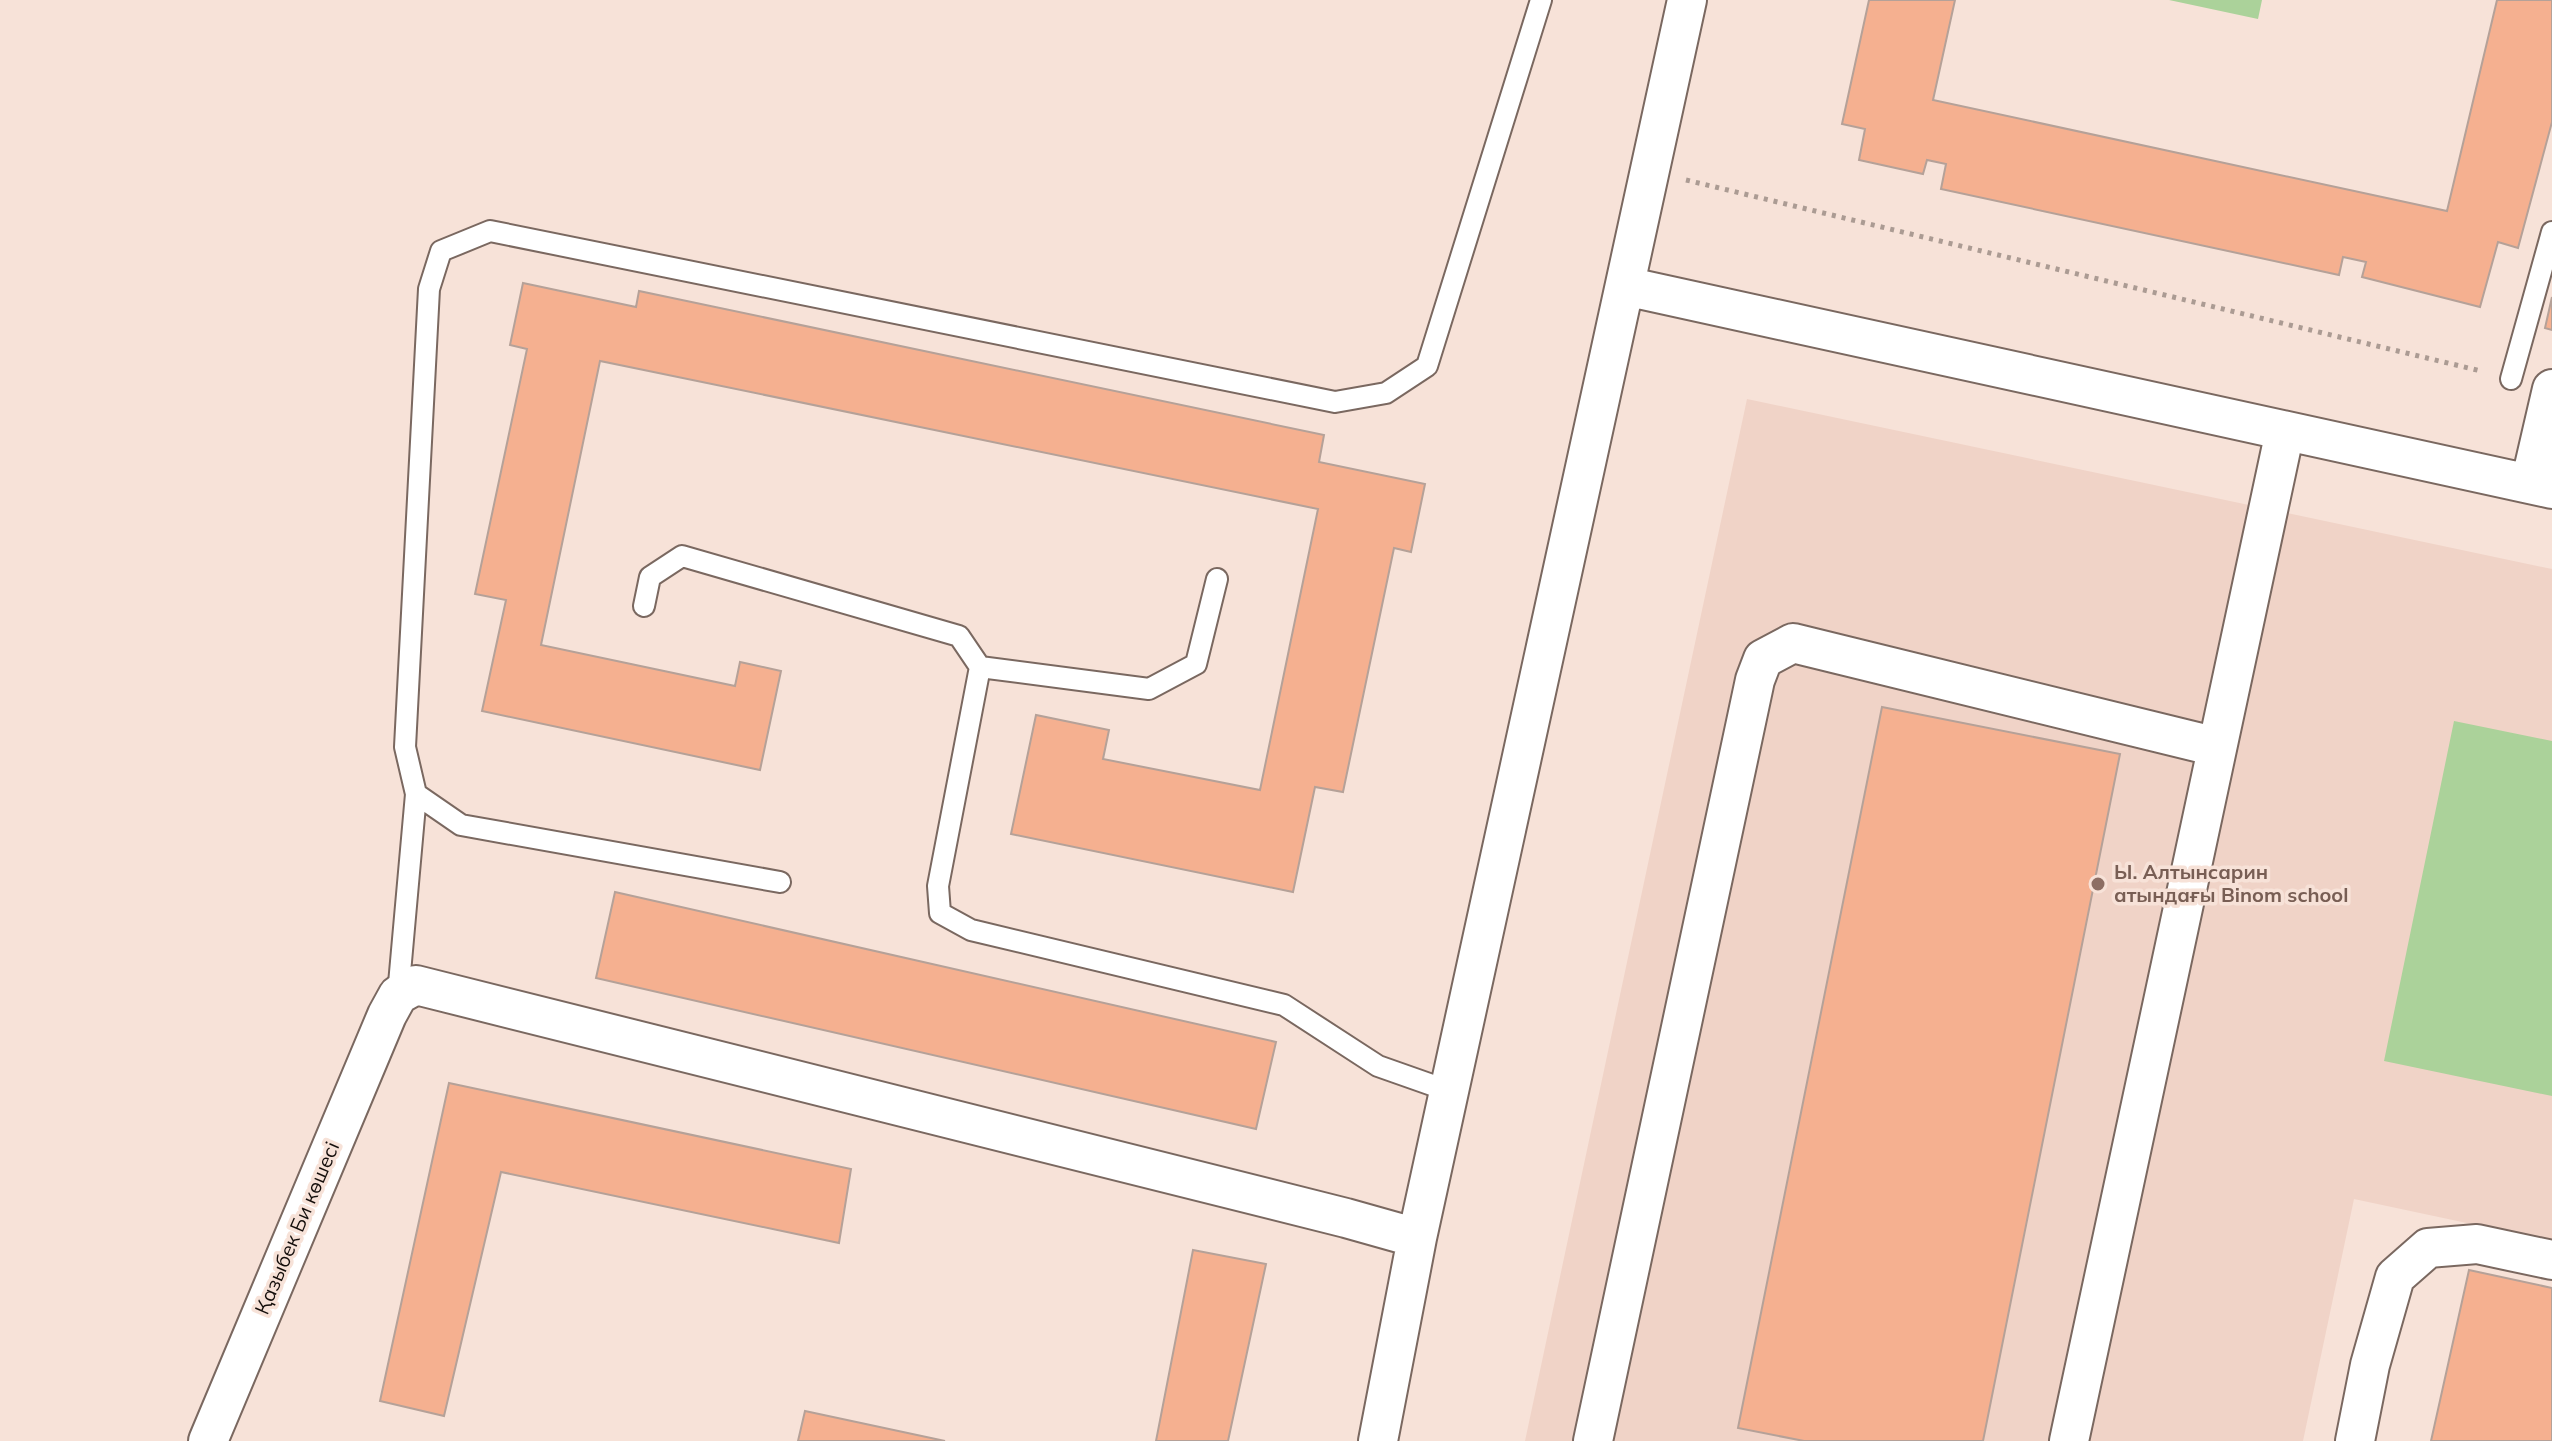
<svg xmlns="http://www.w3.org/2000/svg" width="2552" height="1441" font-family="Mulish,sans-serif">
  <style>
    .built { fill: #f0d3c7 }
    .green { fill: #abd29a }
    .building { fill: #f5b090; stroke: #b5a198; stroke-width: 2 }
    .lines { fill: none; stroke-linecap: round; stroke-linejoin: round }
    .lane-casing { stroke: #7a6860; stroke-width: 24 }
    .street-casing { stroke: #7a6860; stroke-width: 42 }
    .path { stroke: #ab9b93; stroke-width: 5; stroke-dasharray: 4 6; stroke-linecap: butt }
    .lane { stroke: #fff; stroke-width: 20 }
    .street { stroke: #fff; stroke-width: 38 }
    .education-dot { fill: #8d6e63; stroke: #f7e2d8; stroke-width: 3 }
    .labels { text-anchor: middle; stroke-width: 7; stroke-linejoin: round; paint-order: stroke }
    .education-label { font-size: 20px; font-weight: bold; fill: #785e54; stroke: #f7e2d8; text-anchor: start }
    .street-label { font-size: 20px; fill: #140e0b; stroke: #f7e2d8 }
  </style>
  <rect width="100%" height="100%" fill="#f7e2d8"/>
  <path class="built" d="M1747,399L2552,569V1241L2354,1199L2303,1441H1525Z"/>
  <path class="green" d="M2169,0H2262L2258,19Z
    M2454,721L2552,741V1096L2384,1061Z"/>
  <path class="building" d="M1869,0H1955L1933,100L2447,211L2497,0H2552V122L2518,248L2498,242L2480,307L2362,277L2366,262L2343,257L2339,275L1941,189L1946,164L1927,160L1923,174L1859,160L1865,129L1842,124Z
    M523,283L636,307L639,291L1324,435L1319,462L1425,484L1411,552L1394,548L1343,792L1315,787L1293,892L1011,834L1036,715L1109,730L1103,759L1260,790L1318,509L600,361L541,645L735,686L740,662L781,671L760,770L482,711L506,600L475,594L527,349L510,345Z
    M2552,297V330L2545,328Z
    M1882,707L2120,754L1983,1441H1804L1738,1428Z
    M615,892L1276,1042L1256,1129L596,978Z
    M449,1083L851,1169L839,1243L501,1172L444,1416L380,1401Z
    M1193,1250L1266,1264L1228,1441H1156Z
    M2469,1270L2552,1288V1441H2431Z
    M805,1411L945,1441H798Z"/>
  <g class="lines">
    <g class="lane-casing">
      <path id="lane" d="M2511,379L2552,232
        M644,606L650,577L682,556L959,636L980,667L938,886L940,913L971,930L1284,1005L1378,1066L1449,1091
        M980,667L1149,689L1196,664L1217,579
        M780,882L461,825L416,794L405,747L429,289L441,251L490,231L1335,402L1386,393L1427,366L1541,0
        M398,995L416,794"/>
    </g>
    <g class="street-casing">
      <path id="street" d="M1625,286L2552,489
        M2530,484L2552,389
        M208,1441L387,1015L398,995L416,985L1346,1218L1417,1238
        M1378,1441L1417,1238L1687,0
        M1593,1441L1755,680L1763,659L1793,643L2217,747
        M2069,1441L2285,431
        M2355,1441L2370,1365L2395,1277L2428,1248L2477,1244L2552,1260"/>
    </g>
    <path class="path" d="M1686,180L2481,371"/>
    <use href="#lane" class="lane"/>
    <use href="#street" class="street"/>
  </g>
  <circle class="education-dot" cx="2098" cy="884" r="8"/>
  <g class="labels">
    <g class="education-label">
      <text x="2114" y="879">Ы. Алтынсарин<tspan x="2114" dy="23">атындағы Binom school</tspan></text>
    </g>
    <g class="street-label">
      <text transform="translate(297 1228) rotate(-67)" y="7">Қазыбек Би көшесі</text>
    </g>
  </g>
</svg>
